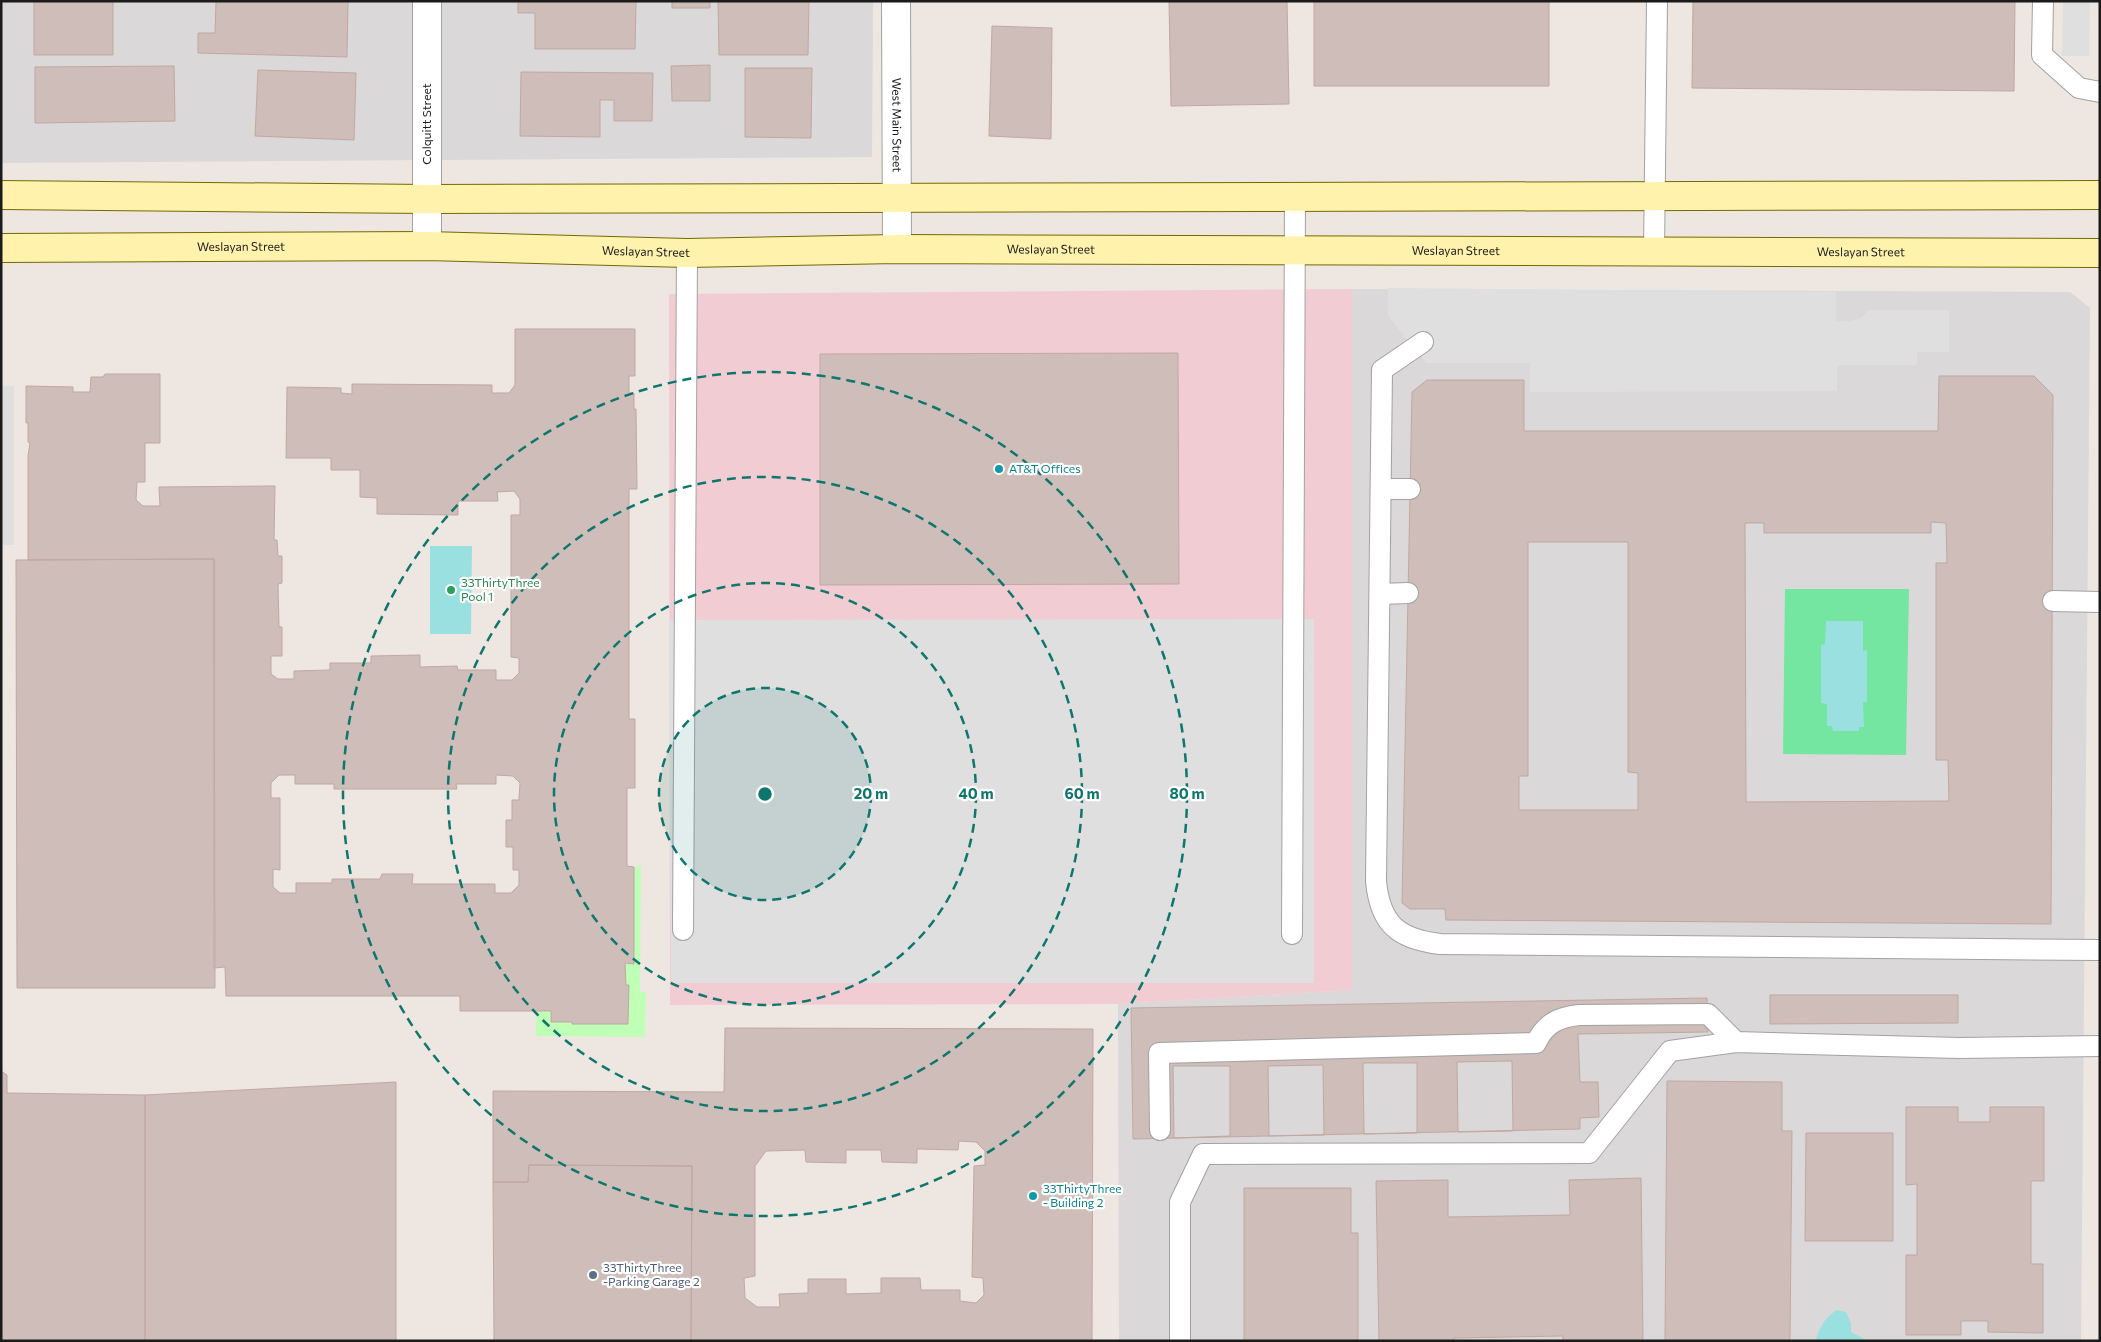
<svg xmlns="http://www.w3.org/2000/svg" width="2101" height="1342" font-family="Commissioner,sans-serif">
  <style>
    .residential { fill: #dad8d8 }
    .commercial { fill: #f2ccd3 }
    .park { fill: #c0ffb6 }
    .pitch { fill: #75e6a2 }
    .parking { fill: #dfdfdf }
    .water { fill: #9be0e1 }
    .building { fill: #cebdb9; stroke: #c1a8a1; fill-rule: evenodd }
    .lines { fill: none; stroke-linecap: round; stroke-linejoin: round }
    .service-casing { stroke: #a2a2a2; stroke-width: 22 }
    .minor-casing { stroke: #a2a2a2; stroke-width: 30 }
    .secondary-casing { stroke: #756900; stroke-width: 30 }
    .service { stroke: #fff; stroke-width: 20 }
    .minor { stroke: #fff; stroke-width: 28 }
    .secondary { stroke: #fff2ad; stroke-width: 28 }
    .ring { fill: none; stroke: #0f766e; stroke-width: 2.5; stroke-dasharray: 9 6 }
    .culture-dot { fill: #0f9aa8; stroke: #fff; stroke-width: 2 }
    .leisure-dot { fill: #2e9e5b; stroke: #fff; stroke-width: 2 }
    .service-dot { fill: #5c6f8a; stroke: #fff; stroke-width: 2 }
    .labels { text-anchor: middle; stroke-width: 4.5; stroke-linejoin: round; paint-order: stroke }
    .street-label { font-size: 12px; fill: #1b1b1b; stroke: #fff }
    .culture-label { font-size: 12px; fill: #0d838f; stroke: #fff; text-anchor: start }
    .leisure-label { font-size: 12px; fill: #27864d; stroke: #fff; text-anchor: start }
    .service-label { font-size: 12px; fill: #4e5e75; stroke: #fff; text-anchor: start }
    .centre { fill: #0f766e; stroke: #fff; stroke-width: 2.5 }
    .ring-label { font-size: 15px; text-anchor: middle; font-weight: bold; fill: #0f766e; stroke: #fff; stroke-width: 4.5; stroke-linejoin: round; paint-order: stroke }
  </style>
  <rect width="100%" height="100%" fill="#eee6e0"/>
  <path class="residential" d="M1,1H873L872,157L1,163Z
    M1352,289L2070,292L2090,308L2081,1341H1119L1118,1004L1352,990Z"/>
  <path class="commercial" d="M1352,289V990L1118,1004L670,1005L669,294Z"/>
  <path class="park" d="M641,866L640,992H646L645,1037L536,1036V1011H551L572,1022L573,1024H628V986L626,985L625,963H634V867Z"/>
  <path class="pitch" d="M1785,589H1909L1906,755L1783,754Z"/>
  <path class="parking" d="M2063,1H2090L2089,56H2062Z
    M1388,288L1836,292V321H1851L1861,318L1869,310H1949V352H1917V365H1840L1837,368V391L1530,392V363H1426L1388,316Z
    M1,386H14V545H1Z
    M1314,619V983H671L669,620Z"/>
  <path class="water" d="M430,546H472L471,634H430Z
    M1826,621H1863V651L1867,650V702H1863L1864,727H1859V731H1833L1832,726H1827V704L1821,703V645L1825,644Z
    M1837,1310L1846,1312L1851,1323V1332L1868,1341H1816C1818,1329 1826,1316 1837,1310Z"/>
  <path class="building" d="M34,1H113V55H34Z
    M216,1H348L347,57L198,53V33H215Z
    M518,1H636L635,49H535V13H518Z
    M672,1H710V8H672Z
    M718,1H809L808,55H719Z
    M1169,1H1287L1289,104L1171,106Z
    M1314,1H1549V86H1314Z
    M1693,1H2015L2014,91L1692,88Z
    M992,26L1052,28L1051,139L989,136Z
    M710,65V101H672L671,66Z
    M174,66L175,121L35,123V67Z
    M745,68H812L811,138L745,137Z
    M258,70L356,73L354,140L255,136Z
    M521,72L653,73L652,121H614V100H600V137L520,136Z
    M515,329H635V376H629V393H634V409H636L637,489H629V719H635V788H627V866L634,867V964L625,963L626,985H629L628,1024H572V1022H551V1011H460V996H226L225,967L214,968V559L28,560V456L30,443L28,442V423H26V386L73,387V392H90L91,377H103L105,374H160V443H145V482H137L136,500L143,506H160L159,487L275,486L274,540H277L278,556H282V583L278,584L279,627H282V656H271V674L278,679H294V671L330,670V663H371V656L420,655V667L457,666L458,670H496V680H512L519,673V658L511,657V515H520V499L514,491L497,492L498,501H458V515L377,514V498L360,497V470H331V458H286L287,387L341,388V393L352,394V384L492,385V393H509L515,385ZM279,775H295V784H334V789H457L456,784H496V775L513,776L520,783L519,800H512V820H506V847H513V870H519V885L511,893H495V884H412L413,874H382L380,879H332V883H296V893H280L273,887V869L280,870V798H271V783Z
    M1178,353L1179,584L820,585V354Z
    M1939,376H2034L2053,395L2051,924L1446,920L1445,909H1410L1402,903L1412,392L1427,380H1524V431H1938ZM1931,522L1946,523L1947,563H1936V760H1948L1949,801L1746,802L1745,523H1764V533H1931ZM1528,542H1628V772L1638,773V810H1519V776H1528Z
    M214,559L215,988H17L16,560Z
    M1770,995H1958V1023L1770,1024Z
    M1707,998L1708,1032L1578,1034L1580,1082H1598L1599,1117L1580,1118V1129L1133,1139L1131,1008Z
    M725,1028L1093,1029L1092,1341H691L692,1166L529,1165L528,1182H493V1091L724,1092ZM959,1141L976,1142L985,1151V1165L974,1166L972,1277L983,1278L984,1295L976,1303L960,1301V1290H921L920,1278H881V1293L846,1294V1279H808V1293L779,1294L780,1307H757L745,1298L744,1278L755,1276V1166L766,1151L805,1150L806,1162L846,1163V1150H881L882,1162L917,1163V1149L958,1150Z
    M1512,1061L1513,1131L1458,1132L1457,1062Z
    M1363,1063H1417V1133L1364,1134Z
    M1323,1065L1324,1135L1269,1136L1268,1066Z
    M1173,1066H1230V1136L1174,1138Z
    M1,1071L7,1075V1093L145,1095V1341H1Z
    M1667,1081L1782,1082V1131H1792L1790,1341H1665Z
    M396,1082V1341H145V1095Z
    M1906,1107H1958V1122H1990V1107H2044V1181H2031V1264H2043V1333L1988,1332V1321H1961V1335H1906V1255H1917V1184L1906,1185Z
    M1806,1133H1893V1241H1805Z
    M529,1165L692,1166L691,1341H494L493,1182H528Z
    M1641,1178L1643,1341H1563V1336L1454,1338V1341H1379L1376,1181L1448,1180V1217L1570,1215L1569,1180Z
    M1244,1188H1351V1233H1358V1341H1244Z"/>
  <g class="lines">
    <g class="service-casing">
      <path id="service" d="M2043,1L2042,55L2079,88L2100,92
        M1654,251L1657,1
        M1423,342L1382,370L1376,881C1380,924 1398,939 1440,944L2100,950
        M1381,489H1410
        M1380,594L1408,593
        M2053,601L2100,602
        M683,930L687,253
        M1292,934L1295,197
        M1160,1130L1159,1053L1536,1043C1545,1024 1558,1017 1579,1015L1708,1014L1736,1042
        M1180,1341V1202L1203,1154L1589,1153L1670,1051L1736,1042L1959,1048L2100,1046"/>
    </g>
    <g class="minor-casing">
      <g id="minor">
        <path id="s1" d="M896,1L897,249"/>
        <path d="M427,246V1"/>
      </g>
    </g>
    <g class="secondary-casing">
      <g id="secondary">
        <path d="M1,195L427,199L2100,195"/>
        <path id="s2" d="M1,248L427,246L687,253L897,249L2100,253"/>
      </g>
    </g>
    <use href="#service" class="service"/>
    <use href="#minor" class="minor"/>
    <use href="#secondary" class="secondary"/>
  </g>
  <circle cx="765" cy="794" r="106" fill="#0f766e" fill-opacity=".12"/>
  <g class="ring">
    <circle cx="765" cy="794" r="106"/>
    <circle cx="765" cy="794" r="211"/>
    <circle cx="765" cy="794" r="317"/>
    <circle cx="765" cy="794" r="422"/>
  </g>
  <g class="culture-dot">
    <circle cx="999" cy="469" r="5"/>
    <circle cx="1033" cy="1196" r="5"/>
  </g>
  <circle class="leisure-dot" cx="451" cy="590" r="5"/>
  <circle class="service-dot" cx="593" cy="1275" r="5"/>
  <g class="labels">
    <g class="street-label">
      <text transform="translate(427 124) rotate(-90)" y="4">Colquitt Street</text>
      <text dy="4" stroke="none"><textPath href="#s1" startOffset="124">West Main Street</textPath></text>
      <text dy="4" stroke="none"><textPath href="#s2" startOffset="240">Weslayan Street</textPath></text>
      <text dy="4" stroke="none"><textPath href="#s2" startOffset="1050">Weslayan Street</textPath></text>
      <text dy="4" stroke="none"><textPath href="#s2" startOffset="1455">Weslayan Street</textPath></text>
      <text dy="4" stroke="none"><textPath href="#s2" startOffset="645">Weslayan Street</textPath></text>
      <text dy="4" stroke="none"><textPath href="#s2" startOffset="1860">Weslayan Street</textPath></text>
    </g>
    <g class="culture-label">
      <text x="1009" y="473">AT&amp;T Offices</text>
      <text x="1043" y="1193">33ThirtyThree<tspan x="1043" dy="14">- Building 2</tspan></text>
    </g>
    <g class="leisure-label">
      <text x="461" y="587">33ThirtyThree<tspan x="461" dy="14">Pool 1</tspan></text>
    </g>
    <g class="service-label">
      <text x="603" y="1272">33ThirtyThree<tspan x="603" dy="14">-Parking Garage 2</tspan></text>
    </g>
  </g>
  <circle cx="765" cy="794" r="8" class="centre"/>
  <g class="ring-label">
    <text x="871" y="799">20 m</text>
    <text x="976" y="799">40 m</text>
    <text x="1082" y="799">60 m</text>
    <text x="1187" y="799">80 m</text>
  </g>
  <rect width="2101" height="1342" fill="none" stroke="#1b1b1b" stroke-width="5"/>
</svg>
